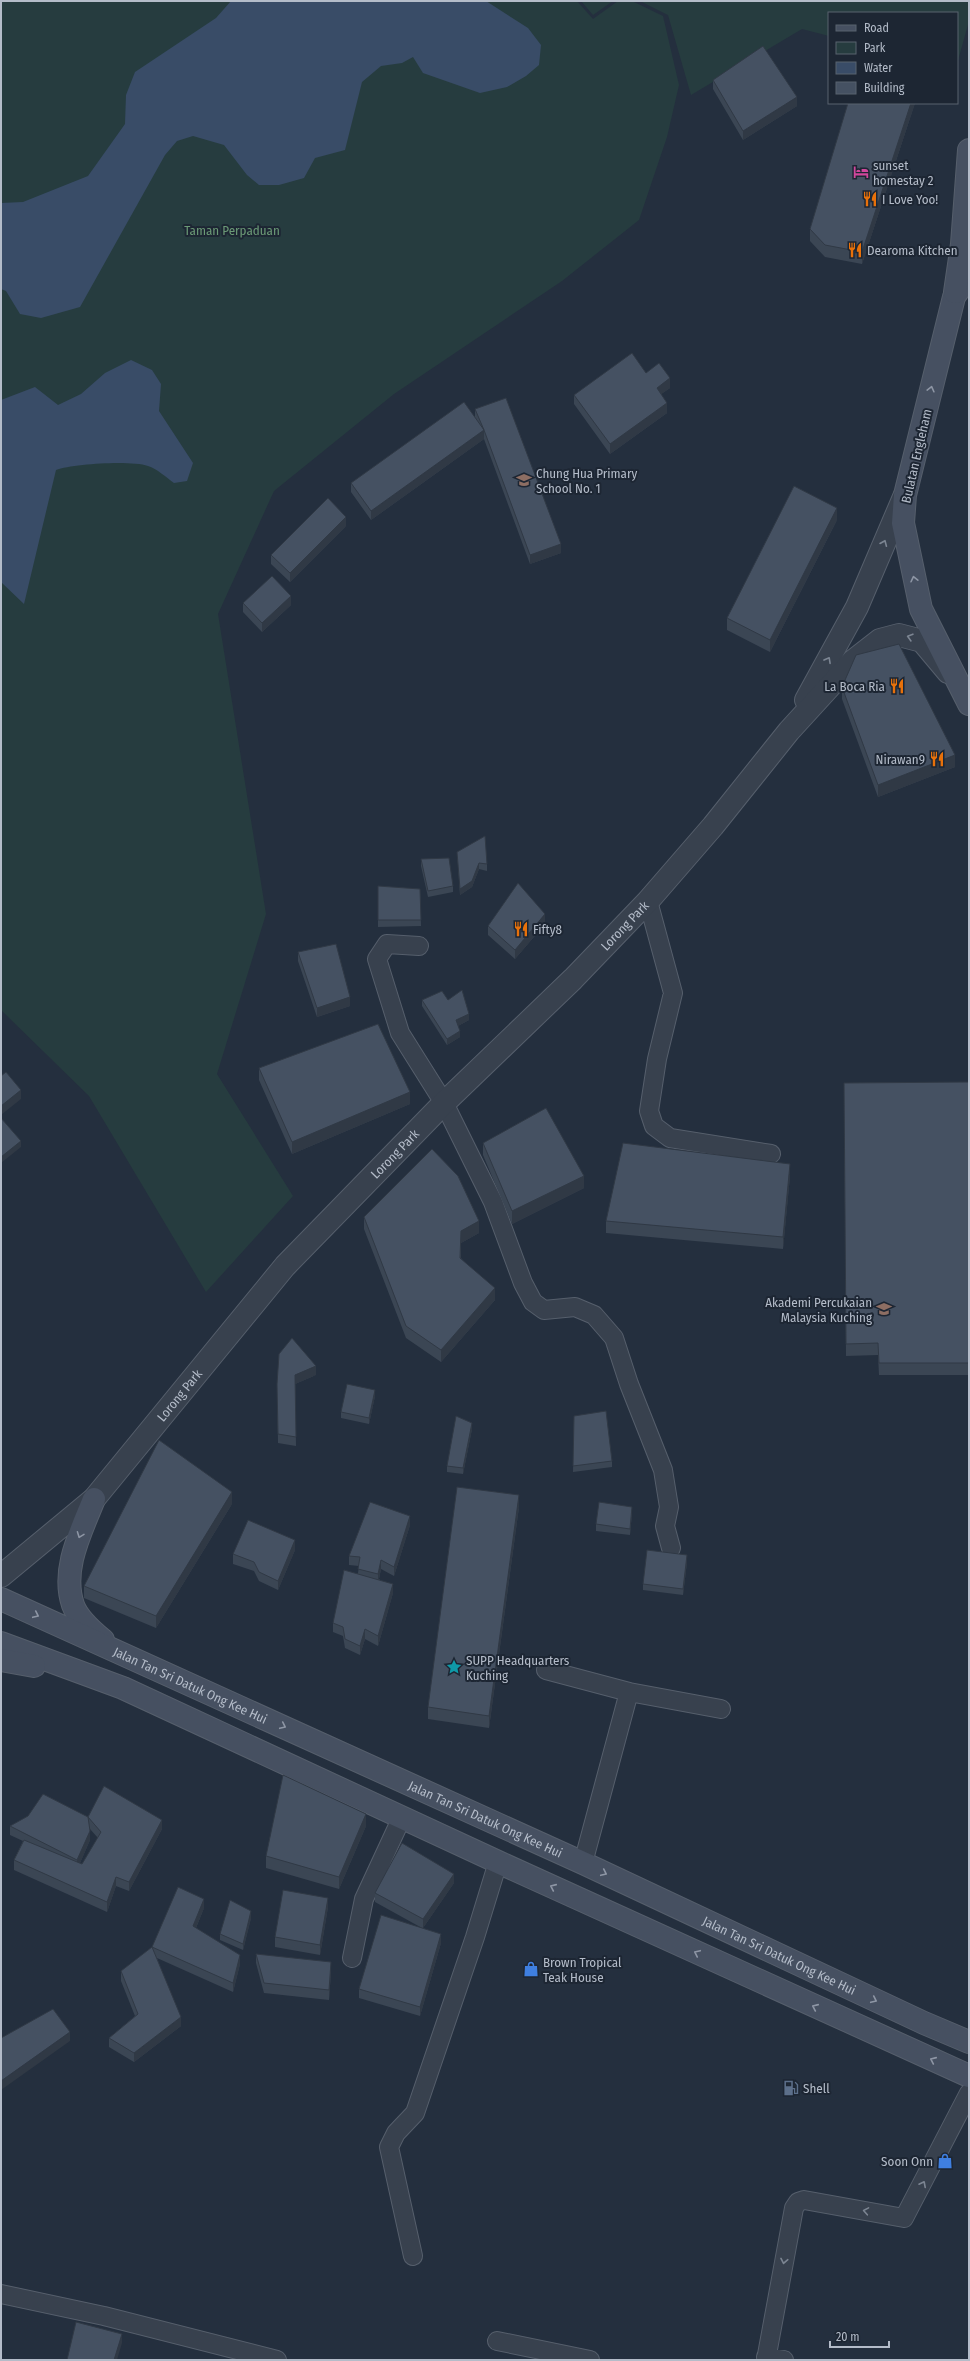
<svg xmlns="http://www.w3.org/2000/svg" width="970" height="2361" font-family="'Fira Sans Condensed',sans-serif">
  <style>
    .green { fill: #263c3f }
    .water { fill: #394c67 }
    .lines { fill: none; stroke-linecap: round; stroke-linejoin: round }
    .minor-casing { stroke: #565f6c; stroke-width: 20 }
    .tertiary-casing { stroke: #565f6c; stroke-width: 24 }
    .secondary-casing { stroke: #565f6c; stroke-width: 24 }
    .minor { stroke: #38414e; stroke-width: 18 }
    .tertiary { stroke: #38414e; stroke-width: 22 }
    .secondary { stroke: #465061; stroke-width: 22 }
    .wall { fill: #3b4654; fill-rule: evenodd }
    .shaded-wall { fill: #303945 }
    .building { fill: #455162; stroke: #303945 }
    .oneway { stroke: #8e96a5 }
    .oneway2 { stroke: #7c8592 }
    .labels { text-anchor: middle; stroke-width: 4; stroke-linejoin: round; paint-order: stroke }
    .poi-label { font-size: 13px; fill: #b4bcc9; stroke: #1d2633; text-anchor: start }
    .park-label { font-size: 13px; fill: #6b9a76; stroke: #1d2633 }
    .street-label { font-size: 13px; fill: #b4bcc9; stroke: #1d2633 }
  </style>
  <rect width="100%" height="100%" fill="#242f3e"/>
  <path class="green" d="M1,1H577L593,19L618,1H632L663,16L679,85L667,137L639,220L562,281L394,394L274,491L218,614L266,914L217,1074L293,1196L206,1292L89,1096L1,1010Z
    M581,1H613L593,15Z
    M640,1H969V21L957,64V13H829V36L802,29L691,95L668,15Z"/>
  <path class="water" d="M231,1H486L528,28L541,45L539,65L526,76L507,87L480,93L423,73L413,57L402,63L381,66L362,82L345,150L315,158L304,178L279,185H259L247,175L224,145L193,136L177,141L165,155L80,307L41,318L20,314L6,291L1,289V203L23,202L88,176L125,124L126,95L135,72L216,18Z
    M131,360L152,370L161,384L159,411L193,463L187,481L174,483C166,477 157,469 148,466C130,460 73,464 56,470L24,604L1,582V400L35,387L58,405L81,394L105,373Z"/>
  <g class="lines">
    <g class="minor-casing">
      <path id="minor" d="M648,901L673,993L657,1059L649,1111L654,1126L670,1138L771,1154
        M419,946L387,944L377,959L400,1033L444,1103L493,1202L523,1283L533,1302L544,1310L575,1307L594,1315L614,1338L629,1384L663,1470L669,1507L665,1526L671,1548
        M546,1670L629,1692L721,1709
        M583,1863L629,1692
        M352,1958L364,1899L402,1817
        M413,2256L389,2147L396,2133L415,2113L475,1937L498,1862
        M1,2294L104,2316L277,2360
        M497,2341L590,2360
        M766,2357L784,2360
        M766,2360L794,2208L798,2202L804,2200L904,2218L969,2093"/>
    </g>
    <g class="tertiary-casing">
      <g id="tertiary">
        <path d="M806,700L857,607L904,497"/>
        <path id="s1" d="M1,1576L94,1499L285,1266L444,1103L573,979L648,901L713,826L789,731L853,661L880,640L899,635L922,641L948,672"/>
      </g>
    </g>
    <g class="secondary-casing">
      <g id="secondary">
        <path d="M969,275L954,297L905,495L903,523L921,609L969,704"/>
        <path d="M955,292L962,244L969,150"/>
        <path d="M94,1499C81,1532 61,1569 73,1605C78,1619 92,1631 103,1640"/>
        <path id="s2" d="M1,1599L583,1863L924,2023L969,2042"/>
        <path d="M1,1643L123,1688L498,1862L969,2076"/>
        <path d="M1,1660L34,1666"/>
      </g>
    </g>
    <use href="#minor" class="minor"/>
    <use href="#tertiary" class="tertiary"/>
    <use href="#secondary" class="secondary"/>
  </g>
  <path class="wall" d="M713,80L797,106L743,140L713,89Z
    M915,103L862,264L825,257L810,241V229Z
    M646,373L670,388L661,394L667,413L610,454L574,404V395Z
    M475,409L561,553L530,564L484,439L371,520L351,492V483L475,418Z
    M837,520L770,652L727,630V618Z
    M346,526L290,582L271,564V555Z
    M243,603L291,605L262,632L243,612Z
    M842,687L955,767L878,797L842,699Z
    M457,852L487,864V871L479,869L472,887L460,895Z
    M421,859L453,886V892L428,897L421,866Z
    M378,886L420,889L421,926L378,927Z
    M545,924L515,959L488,935V926Z
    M298,952L350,1006L317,1017L298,961Z
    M422,1000H448L469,1020L458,1026L460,1037L447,1045L422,1006Z
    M259,1068L410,1104L292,1154L259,1080Z
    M969,1082V1375H879L878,1355L846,1356L844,1083Z
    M483,1143L584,1188L512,1224L483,1155Z
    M790,1176L783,1249L606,1233V1221Z
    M364,1217L479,1233L461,1243V1258L495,1300L441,1362L406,1338L364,1229Z
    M316,1375L295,1384L296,1446L278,1443L277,1384Z
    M375,1396L369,1424L341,1418V1412Z
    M574,1416L612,1461V1467L573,1472Z
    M472,1429L463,1474L447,1472V1466Z
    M232,1504L156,1628L84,1598V1586Z
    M519,1507L489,1728L428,1719V1707Z
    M632,1513L630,1535L596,1531V1524Z
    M410,1525L394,1576L381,1569L379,1579L393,1593L378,1646L365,1639L360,1655L345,1648L343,1636L333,1632V1623L358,1573L359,1566L349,1565V1556Z
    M295,1550L278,1590L259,1581L254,1571L233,1564V1554Z
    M687,1562L683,1595L643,1590V1584Z
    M88,1818L162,1829L129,1891L116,1886L107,1912L14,1870V1860L23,1841L10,1835V1826ZM90,1829L98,1838L82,1864L80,1863L90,1840Z
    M366,1826L339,1889L266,1868V1856Z
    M454,1883L423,1928L441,1943L420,2016L359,1998V1989L422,1928L375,1902V1893Z
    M328,1907L320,1955L275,1947V1937Z
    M204,1908L196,1928L240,1964L233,1992L157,1958L181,2026L134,2062L109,2047V2038L135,2016L121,1981V1971Z
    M251,1918L243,1950L220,1940V1934Z
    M256,1954L331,1972L329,2000L264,1993L256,1963Z"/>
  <path class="shaded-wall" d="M797,97V106L743,140V131Z
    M911,103H915L862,264V252Z
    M670,378V388L657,397V388Z
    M667,403V413L610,454V444Z
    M484,430V439L371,520V511Z
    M837,508V520L770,652V640Z
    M346,517V526L290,582V573Z
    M561,544V553L530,564V555Z
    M291,596V605L262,632V623Z
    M955,755V767L878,797V785Z
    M479,863V869L472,887L460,895V889Z
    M545,914V924L515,959V950Z
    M350,997V1006L317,1017V1008Z
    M469,1014V1020L456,1027V1020Z
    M460,1031V1037L447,1045V1039Z
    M21,1090V1099L1,1115V1106Z
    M410,1092V1104L292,1154V1142Z
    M21,1141V1147L1,1163V1157Z
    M790,1164V1176L783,1249V1237Z
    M584,1176V1188L512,1224V1211Z
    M479,1221V1233L461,1243V1231Z
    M495,1288V1300L441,1362V1350Z
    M316,1366V1375L295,1384V1375Z
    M375,1390V1396L369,1424V1418Z
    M472,1423V1429L463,1474V1468Z
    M232,1492V1504L156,1628V1616Z
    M519,1495V1507L489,1728V1716Z
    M632,1507V1513L630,1535V1529Z
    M410,1516V1525L394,1576V1567Z
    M295,1540V1550L278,1590V1581Z
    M687,1555V1562L683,1595V1589Z
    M381,1560V1569L378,1583V1574Z
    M393,1584V1593L378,1646V1636Z
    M365,1629V1639L360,1655V1646Z
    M366,1814V1826L339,1889V1877Z
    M162,1820V1829L129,1891V1882Z
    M90,1831V1840L77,1870V1860Z
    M454,1874V1883L423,1928V1919Z
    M116,1877V1886L107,1912V1902Z
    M328,1898V1907L320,1955V1945Z
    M204,1899V1908L193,1935V1926Z
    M251,1911V1918L243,1950V1944Z
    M441,1934V1943L420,2016V2007Z
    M240,1955V1964L233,1992V1983Z
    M331,1962V1972L329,2000V1990Z
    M1,2009H2V2015L1,2016Z
    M181,2017V2026L134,2062V2053Z
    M70,2032V2041L1,2090V2081Z
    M122,2334V2343L117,2360H114Z"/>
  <path class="building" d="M763,46L797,97L743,131L713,80Z
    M848,103H911L862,252L825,245L810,229Z
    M632,353L646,373L659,363L670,378L657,388L667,403L610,444L574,395Z
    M506,398L561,544L530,555L484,430L371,511L351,483L464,402L484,430L475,409Z
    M794,486L837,508L770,640L727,618Z
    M328,498L346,517L290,573L271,555Z
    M272,576L291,596L262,623L243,603Z
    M899,644L955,755L878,785L842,687L856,655Z
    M485,836L487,864L479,863L472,881L460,889L457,852Z
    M449,858L453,886L428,891L421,859Z
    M518,883L545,914L515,950L488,926Z
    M378,886L420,889L421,920H378Z
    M336,944L350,997L317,1008L298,952Z
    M462,990L469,1014L456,1020L460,1031L447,1039L422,1000L442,991L448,1000Z
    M378,1024L410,1092L292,1142L259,1068Z
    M6,1072L21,1090L1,1106V1076Z
    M969,1082V1363H879L878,1343L846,1344L844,1083Z
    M546,1108L584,1176L512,1211L483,1143Z
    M1,1118L21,1141L1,1157Z
    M623,1143L790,1164L783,1237L606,1221Z
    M432,1149L458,1176L479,1221L461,1231L460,1258L495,1288L441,1350L406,1326L364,1217Z
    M292,1338L316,1366L295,1375L296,1437L278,1434L277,1384L279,1354Z
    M347,1384L375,1390L369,1418L341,1412Z
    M606,1411L612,1461L573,1466L574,1416Z
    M456,1416L472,1423L463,1468L447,1466Z
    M159,1440L232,1492L156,1616L84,1586Z
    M457,1487L519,1495L489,1716L428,1707Z
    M370,1502L410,1516L394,1567L381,1560L378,1574L358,1569L360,1557L349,1556Z
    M599,1502L632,1507L630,1529L596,1524Z
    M248,1520L295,1540L278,1581L259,1572L254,1562L233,1554Z
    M647,1550L687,1555L683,1589L643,1584Z
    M344,1570L393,1584L378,1636L365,1629L360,1646L345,1639L343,1627L333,1623Z
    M283,1775L366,1814L339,1877L266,1856Z
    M104,1786L162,1820L129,1882L116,1877L107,1902L14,1860L24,1840L82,1864L101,1832L88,1817Z
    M43,1794L88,1817L90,1831L77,1860L10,1826L28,1816Z
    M402,1843L454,1874L423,1919L375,1893Z
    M178,1887L204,1899L193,1926L240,1955L233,1983L152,1947Z
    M283,1890L328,1898L320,1945L275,1937Z
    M230,1900L251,1911L243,1944L220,1934Z
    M381,1915L441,1934L420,2007L359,1989Z
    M152,1947L181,2017L134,2053L109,2038L138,2014L121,1971Z
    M256,1954L331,1962L329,1990L264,1983Z
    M53,2009L70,2032L1,2081V2038Z
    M76,2322L122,2334L114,2360H67Z"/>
  <defs><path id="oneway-chevron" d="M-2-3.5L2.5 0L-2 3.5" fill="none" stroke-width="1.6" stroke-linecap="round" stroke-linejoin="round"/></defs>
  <g class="oneway">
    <use href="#oneway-chevron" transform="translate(931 389) rotate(-76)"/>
    <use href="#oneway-chevron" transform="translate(914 579) rotate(-103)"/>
    <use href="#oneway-chevron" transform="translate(80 1535) rotate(111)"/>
    <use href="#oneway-chevron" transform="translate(36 1615) rotate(25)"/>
    <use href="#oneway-chevron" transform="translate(283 1726) rotate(25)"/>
    <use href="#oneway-chevron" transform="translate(604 1873) rotate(25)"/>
    <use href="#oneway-chevron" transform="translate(553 1887) rotate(-156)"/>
    <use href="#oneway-chevron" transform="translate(697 1953) rotate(-155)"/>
    <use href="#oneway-chevron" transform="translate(874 2000) rotate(25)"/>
    <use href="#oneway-chevron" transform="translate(815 2007) rotate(-156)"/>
    <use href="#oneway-chevron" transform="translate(933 2060) rotate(-156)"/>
  </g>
  <g class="oneway2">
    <use href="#oneway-chevron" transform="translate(884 543) rotate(-67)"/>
    <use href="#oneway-chevron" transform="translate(910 637) rotate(-164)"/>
    <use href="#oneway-chevron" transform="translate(828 660) rotate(-61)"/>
    <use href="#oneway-chevron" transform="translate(923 2184) rotate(-63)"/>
    <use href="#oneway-chevron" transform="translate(866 2211) rotate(-170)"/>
    <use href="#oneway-chevron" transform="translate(784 2261) rotate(101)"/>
  </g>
  <defs>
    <g id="hotel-bare" transform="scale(1.2)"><path d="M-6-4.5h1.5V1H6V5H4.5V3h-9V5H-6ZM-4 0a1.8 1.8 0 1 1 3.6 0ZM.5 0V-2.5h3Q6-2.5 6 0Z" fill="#d1479c" stroke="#1d2633" stroke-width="2.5" paint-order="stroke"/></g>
    <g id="restaurant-bare" transform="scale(1.2)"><path d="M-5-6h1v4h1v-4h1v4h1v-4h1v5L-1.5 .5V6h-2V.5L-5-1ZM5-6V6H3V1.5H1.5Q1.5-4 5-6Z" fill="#e8710a" stroke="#1d2633" stroke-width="2.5" paint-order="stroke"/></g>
    <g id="school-bare" transform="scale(1.2)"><path d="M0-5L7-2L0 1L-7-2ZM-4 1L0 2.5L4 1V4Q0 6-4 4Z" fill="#8d6e63" stroke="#1d2633" stroke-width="2.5" paint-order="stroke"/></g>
    <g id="university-bare" transform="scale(1.2)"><path d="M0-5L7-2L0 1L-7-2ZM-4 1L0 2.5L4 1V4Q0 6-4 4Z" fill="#8d6e63" stroke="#1d2633" stroke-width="2.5" paint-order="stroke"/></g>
    <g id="sight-bare" transform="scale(1.2)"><path d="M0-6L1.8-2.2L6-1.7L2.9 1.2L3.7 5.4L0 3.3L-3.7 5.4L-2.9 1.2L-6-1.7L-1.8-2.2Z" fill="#0f9aa8" stroke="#1d2633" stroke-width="2.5" paint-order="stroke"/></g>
    <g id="shop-bare" transform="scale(1.2)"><path d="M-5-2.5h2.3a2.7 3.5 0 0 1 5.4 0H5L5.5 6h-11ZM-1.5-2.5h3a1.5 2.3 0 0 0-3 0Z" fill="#3f7fe0" stroke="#1d2633" stroke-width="2.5" paint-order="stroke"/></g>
    <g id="fuel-bare" transform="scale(1.2)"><path d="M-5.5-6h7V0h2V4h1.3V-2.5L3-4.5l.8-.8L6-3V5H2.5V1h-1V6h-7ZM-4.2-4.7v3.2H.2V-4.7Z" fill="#5c6f8a" stroke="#1d2633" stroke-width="2.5" paint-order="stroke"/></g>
  </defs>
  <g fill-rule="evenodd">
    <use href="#hotel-bare" x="861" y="172"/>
    <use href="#restaurant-bare" x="870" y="199"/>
    <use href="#restaurant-bare" x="855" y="250"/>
    <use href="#school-bare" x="524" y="480"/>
    <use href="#restaurant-bare" x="897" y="686"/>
    <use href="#restaurant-bare" x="937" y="759"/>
    <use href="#restaurant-bare" x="521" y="929"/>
    <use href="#university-bare" x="884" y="1309"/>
    <use href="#sight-bare" x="454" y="1667"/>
    <use href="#shop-bare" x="531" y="1969"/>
    <use href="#fuel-bare" x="791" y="2088"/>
    <use href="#shop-bare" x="945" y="2161"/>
  </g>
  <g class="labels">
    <g class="poi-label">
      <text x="873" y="170">sunset<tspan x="873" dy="15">homestay 2</tspan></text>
      <text x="882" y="204">I Love Yoo!</text>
      <text x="867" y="255">Dearoma Kitchen</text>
      <text x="536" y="478">Chung Hua Primary<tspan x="536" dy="15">School No. 1</tspan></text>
      <text x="885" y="691" text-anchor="end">La Boca Ria</text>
      <text x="925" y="764" text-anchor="end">Nirawan9</text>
      <text x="533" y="934">Fifty8</text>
      <text x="872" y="1307" text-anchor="end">Akademi Percukaian<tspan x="872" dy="15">Malaysia Kuching</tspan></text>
      <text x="466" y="1665">SUPP Headquarters<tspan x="466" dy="15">Kuching</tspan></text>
      <text x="543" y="1967">Brown Tropical<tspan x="543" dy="15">Teak House</tspan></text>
      <text x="803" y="2093">Shell</text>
      <text x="933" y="2166" text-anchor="end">Soon Onn</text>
    </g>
    <g class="park-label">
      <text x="232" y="235">Taman Perpaduan</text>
    </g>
    <g class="street-label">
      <text transform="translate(916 456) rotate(-77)" y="5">Bulatan Engleham</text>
      <text dy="5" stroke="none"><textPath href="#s1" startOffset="903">Lorong Park</textPath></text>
      <text dy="5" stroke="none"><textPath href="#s1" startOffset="579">Lorong Park</textPath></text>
      <text dy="5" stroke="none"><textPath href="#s1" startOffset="255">Lorong Park</textPath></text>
      <text dy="5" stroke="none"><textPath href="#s2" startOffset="208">Jalan Tan Sri Datuk Ong Kee Hui</textPath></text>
      <text dy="5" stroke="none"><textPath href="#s2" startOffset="532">Jalan Tan Sri Datuk Ong Kee Hui</textPath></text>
      <text dy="5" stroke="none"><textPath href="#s2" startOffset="856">Jalan Tan Sri Datuk Ong Kee Hui</textPath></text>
    </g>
  </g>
  <rect width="970" height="2361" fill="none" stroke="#b4bcc9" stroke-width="4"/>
  <rect x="828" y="12" width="130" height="92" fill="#1d2633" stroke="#59626f"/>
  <rect x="836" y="25" width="20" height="6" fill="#465061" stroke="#59626f"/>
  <text x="864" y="32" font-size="12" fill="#b4bcc9">Road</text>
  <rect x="836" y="42" width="20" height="12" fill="#263c3f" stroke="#59626f"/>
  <text x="864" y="52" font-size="12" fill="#b4bcc9">Park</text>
  <rect x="836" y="62" width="20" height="12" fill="#394c67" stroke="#59626f"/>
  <text x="864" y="72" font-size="12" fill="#b4bcc9">Water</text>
  <rect x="836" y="82" width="20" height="12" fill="#455162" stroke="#59626f"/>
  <text x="864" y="92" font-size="12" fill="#b4bcc9">Building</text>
  <path d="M830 2341v6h59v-6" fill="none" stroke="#b4bcc9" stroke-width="2"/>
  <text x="836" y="2341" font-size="12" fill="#b4bcc9" stroke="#1d2633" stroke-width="3" paint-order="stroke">20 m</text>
</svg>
